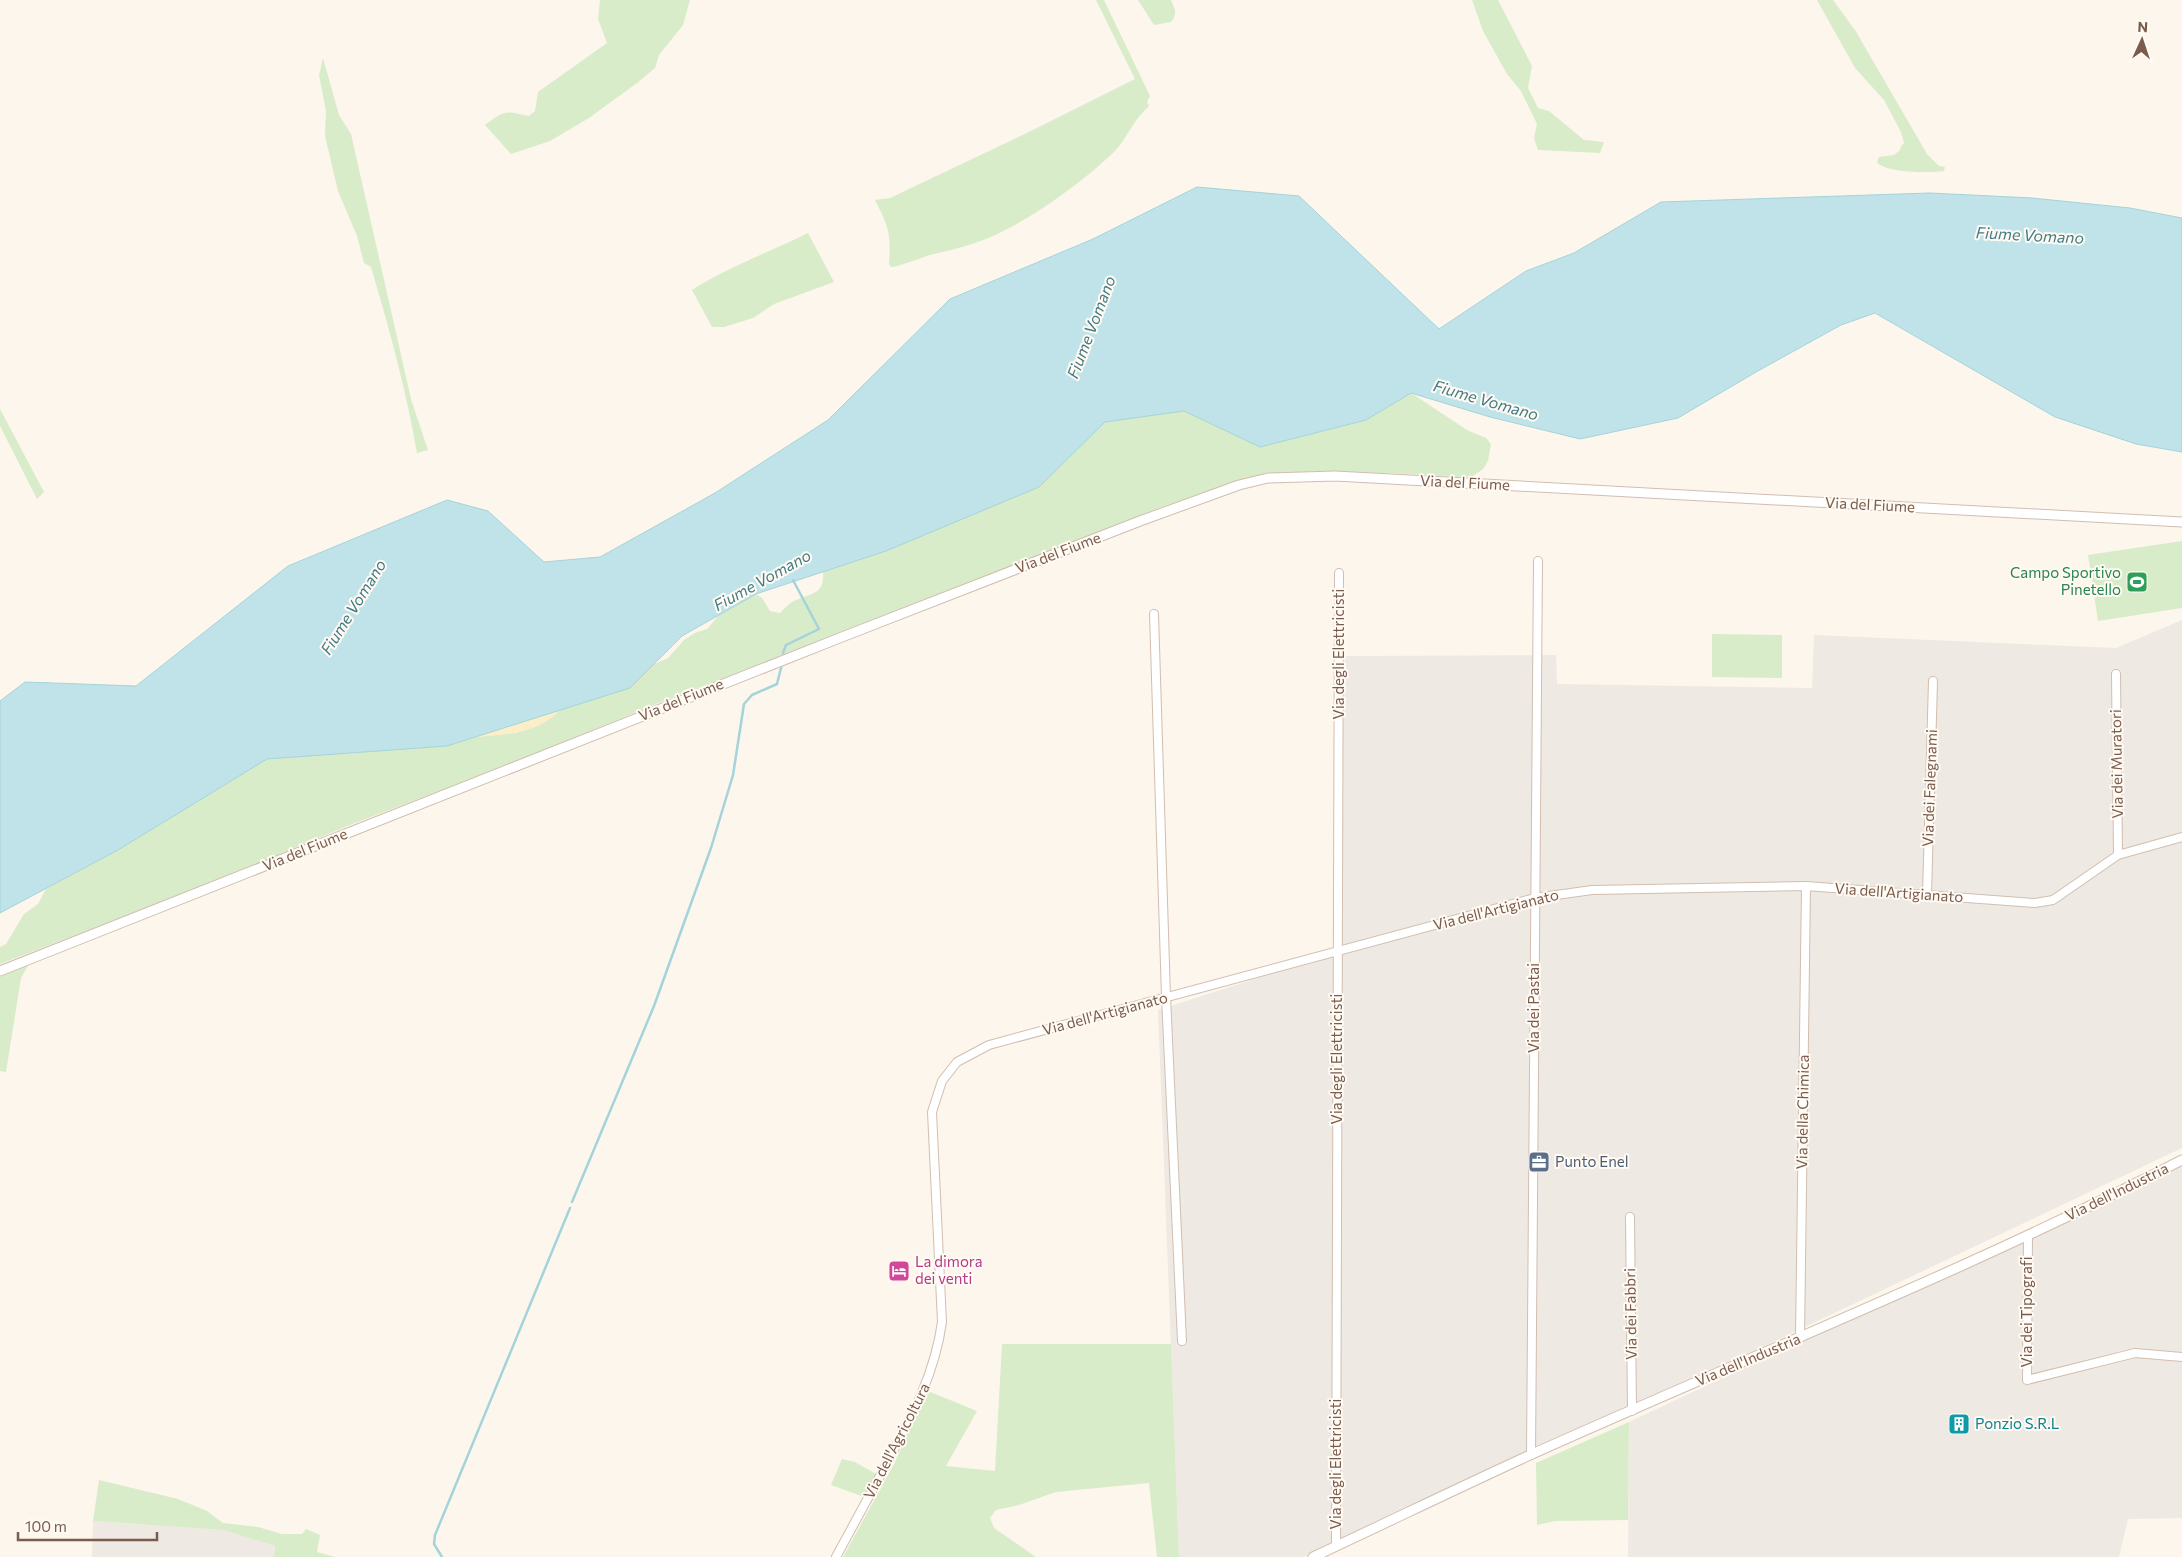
<svg xmlns="http://www.w3.org/2000/svg" width="2182" height="1557" font-family="Commissioner,sans-serif">
  <style>
    .industrial { fill: #efe9e4 }
    .green { fill: #d8ecc9 }
    .sand { fill: #fcefc7 }
    .water { fill: #bfe3e8; stroke: #a5d3da }
    .lines { fill: none; stroke-linecap: round; stroke-linejoin: round }
    .stream { stroke: #a5d3da; stroke-width: 2.5 }
    .minor-casing { stroke: #d1beb0; stroke-width: 10 }
    .tertiary-casing { stroke: #d1beb0; stroke-width: 11 }
    .minor { stroke: #fff; stroke-width: 8 }
    .tertiary { stroke: #fff; stroke-width: 9 }
    .labels { text-anchor: middle; stroke-width: 4; stroke-linejoin: round; paint-order: stroke }
    .street-label { font-size: 15px; fill: #7a5c4d; stroke: #fffaf3 }
    .leisure-label { font-size: 15px; fill: #27864d; stroke: #fffaf3; text-anchor: end }
    .service-label { font-size: 15px; fill: #4e5e75; stroke: #fffaf3; text-anchor: start }
    .hotel-label { font-size: 15px; fill: #b23c85; stroke: #fffaf3; text-anchor: start }
    .culture-label { font-size: 15px; fill: #0d838f; stroke: #fffaf3; text-anchor: start }
    .water-label { font-size: 16px; font-style: italic; fill: #437c86; stroke: #fffaf3 }
  </style>
  <rect width="100%" height="100%" fill="#fdf6ec"/>
  <path class="industrial" d="M2182,620V1148L1624,1413L1304,1557H1179L1158,1010L1339,952L1343,656L1556,655L1557,684L1812,688L1814,635L2116,648Z
    M2182,1162V1518L2128,1519L2119,1557H1628L1629,1422Z
    M93,1521L223,1530L275,1546L274,1557H92Z"/>
  <path class="green" d="M600,0H690L683,25L659,55L655,68L637,83L589,118L550,141L511,154L485,125C506,109 505,111 529,116L535,111L538,92L607,43L598,19Z
    M1096,0H1104L1150,96L1147,102L1149,106C1133,120 1127,138 1115,151C1083,182 1033,218 993,236C973,245 951,250 930,255C923,257 895,268 891,267L889,264C891,233 889,228 875,200L890,198L1033,130L1135,79Z
    M1138,0H1171C1175,10 1178,13 1171,22L1154,25Z
    M1472,0H1498L1532,66L1528,88L1538,108L1549,111L1584,140L1604,142L1600,153L1538,150L1534,138L1537,124L1521,91L1507,74L1483,31Z
    M1817,0H1833L1855,30L1927,154L1939,166L1945,167L1944,171C1930,173 1884,173 1877,162L1879,157L1894,155L1900,150L1901,146L1904,143L1901,132L1884,100L1855,68Z
    M323,58L339,115L351,134L411,399L428,450L417,453C406,389 389,328 371,267L364,263L357,236L338,191L325,136L326,111L319,75Z
    M808,233L834,282L774,304L753,318L724,327H712L692,290C728,267 770,252 808,233Z
    M1411,393L1467,430L1486,438L1491,444L1488,461L1483,469L1470,478L1410,474L1317,471L1274,476L1233,483L1159,508L928,600L661,702L497,769L350,825L198,888L0,964V947L6,944L24,914L38,904L46,889L118,850L267,759L447,746L476,737L516,733L559,711L565,703L668,658L684,640L695,633L707,629L719,615L756,594L762,598L770,611L780,613C785,608 789,603 796,600C812,593 825,594 823,572L886,551L1039,487L1105,422L1184,411L1260,447L1366,420Z
    M0,409L44,492L37,499L0,426Z
    M2182,541V608L2098,621L2088,555Z
    M1712,634L1782,635V678L1712,677Z
    M29,964L21,978L6,1072L0,1071V975Z
    M1002,1344H1171L1179,1557H1157L1149,1483L1056,1492L1019,1505L996,1510L990,1518L994,1528L1036,1557H843L894,1464L928,1391L977,1411L946,1466L995,1471Z
    M1629,1422L1628,1520L1555,1521L1537,1525L1536,1463Z
    M842,1459L855,1462L878,1475L864,1497L831,1485Z
    M99,1480L178,1499L207,1511L223,1523L258,1527L282,1534H302L306,1529L320,1535L317,1552L335,1557H274L275,1546L223,1530L93,1521Z"/>
  <path class="sand" d="M559,711C537,734 507,734 476,737Z"/>
  <path class="water" d="M1197,187L1299,196L1439,329L1526,271L1574,253L1661,202L1930,193L2032,198L2130,208L2182,218V452L2136,444L2055,417L1875,313L1841,325L1756,372L1678,418L1580,439L1490,417L1411,393L1366,420L1260,447L1184,411L1105,422L1039,487L886,551L756,594L682,636L630,688L447,746L267,759L118,850L0,913V701L25,682L136,686L288,566L447,500L488,511L544,562L600,557L715,493L828,420L950,299L1093,239Z"/>
  <g class="lines">
    <path class="stream" d="M783,653L786,645L819,629L793,580
      M572,1202L654,1006L711,848L733,775L744,704L752,695L777,684L782,664
      M442,1557L434,1544L435,1535L570,1208"/>
    <g class="minor-casing">
      <path id="minor" d="M1154,614L1166,997L1182,1341
        M2116,674L2118,855
        M1927,895L1933,681
        M1630,1217L1632,1411
        M2028,1235L2027,1380L2135,1353L2182,1357
        M1800,1338L1806,886
        M1531,1455L1538,561
        M1336,1546L1339,573
        M836,1557C853,1526 870,1494 887,1463C911,1418 935,1374 942,1322L932,1112L942,1081L957,1062L989,1045L1535,898L1592,890L1806,886L2035,903L2053,900L2118,855L2182,837"/>
    </g>
    <g class="tertiary-casing">
      <path id="tertiary" d="M0,971L842,637L1140,521L1239,485L1268,478L1335,476L2182,522
        M1313,1557C1386,1523 1458,1488 1530,1455C1748,1357 1970,1269 2182,1160"/>
    </g>
    <use href="#minor" class="minor"/>
    <use href="#tertiary" class="tertiary"/>
  </g>
  <defs>
    <g id="stadium-square" transform="scale(1.125)"><rect x="-9" y="-9" width="18" height="18" rx="4" fill="#2e9e5b" stroke="#fffaf3"/><path d="M0-5a6.5 5 0 1 0 0 10a6.5 5 0 1 0 0-10ZM-3.5-1.8h7v3.6h-7Z" fill="#fff"/></g>
    <g id="office-square" transform="scale(1.125)"><rect x="-9" y="-9" width="18" height="18" rx="4" fill="#5c6f8a" stroke="#fffaf3"/><path d="M-6-3h4V-5.5h4V-3h4V5H-6ZM-1-4.5V-3h2v-1.5ZM-6 0V1H6V0Z" fill="#fff"/></g>
    <g id="hotel-square" transform="scale(1.125)"><rect x="-9" y="-9" width="18" height="18" rx="4" fill="#d1479c" stroke="#fffaf3"/><path d="M-6-4.5h1.5V1H6V5H4.5V3h-9V5H-6ZM-4 0a1.8 1.8 0 1 1 3.6 0ZM.5 0V-2.5h3Q6-2.5 6 0Z" fill="#fff"/></g>
    <g id="building-square" transform="scale(1.125)"><rect x="-9" y="-9" width="18" height="18" rx="4" fill="#0f9aa8" stroke="#fffaf3"/><path d="M-4-6H4V6H1V3H-1V6H-4ZM-2.5-4.3h1.7v1.8h-1.7ZM.8-4.3h1.7v1.8H.8ZM-2.5-1h1.7V.8h-1.7ZM.8-1h1.7V.8H.8Z" fill="#fff"/></g>
  </defs>
  <g fill-rule="evenodd">
    <use href="#stadium-square" x="2137" y="582"/>
    <use href="#office-square" x="1539" y="1162"/>
    <use href="#hotel-square" x="899" y="1271"/>
    <use href="#building-square" x="1959" y="1424"/>
  </g>
  <g class="labels">
    <g class="street-label">
      <text transform="translate(1465 483) rotate(3)" y="5">Via del Fiume</text>
      <text transform="translate(1870 505) rotate(3)" y="5">Via del Fiume</text>
      <text transform="translate(1058 553) rotate(-21)" y="5">Via del Fiume</text>
      <text transform="translate(1339 654) rotate(-90)" y="5">Via degli Elettricisti</text>
      <text transform="translate(681 700) rotate(-22)" y="5">Via del Fiume</text>
      <text transform="translate(2117 764) rotate(-91)" y="5">Via dei Muratori</text>
      <text transform="translate(1930 788) rotate(-88)" y="5">Via dei Falegnami</text>
      <text transform="translate(305 850) rotate(-22)" y="5">Via del Fiume</text>
      <text transform="translate(1899 893) rotate(4)" y="5">Via dell'Artigianato</text>
      <text transform="translate(1496 910) rotate(-14)" y="5">Via dell'Artigianato</text>
      <text transform="translate(1534 1008) rotate(-90)" y="5">Via dei Pastai</text>
      <text transform="translate(1105 1014) rotate(-15)" y="5">Via dell'Artigianato</text>
      <text transform="translate(1337 1059) rotate(-90)" y="5">Via degli Elettricisti</text>
      <text transform="translate(1803 1112) rotate(-89)" y="5">Via della Chimica</text>
      <text transform="translate(2117 1192) rotate(-26)" y="5">Via dell'Industria</text>
      <text transform="translate(2027 1312) rotate(-90)" y="5">Via dei Tipografi</text>
      <text transform="translate(1631 1314) rotate(-91)" y="5">Via dei Fabbri</text>
      <text transform="translate(1748 1360) rotate(-23)" y="5">Via dell'Industria</text>
      <text transform="translate(897 1441) rotate(-63)" y="5">Via dell'Agricoltura</text>
      <text transform="translate(1336 1464) rotate(-90)" y="5">Via degli Elettricisti</text>
    </g>
    <g class="leisure-label">
      <text x="2121" y="578">Campo Sportivo<tspan x="2121" dy="17">Pinetello</tspan></text>
    </g>
    <g class="service-label">
      <text x="1555" y="1167">Punto Enel</text>
    </g>
    <g class="hotel-label">
      <text x="915" y="1267">La dimora<tspan x="915" dy="17">dei venti</tspan></text>
    </g>
    <g class="culture-label">
      <text x="1975" y="1429">Ponzio S.R.L</text>
    </g>
    <g class="water-label">
      <text transform="translate(2030 235) rotate(3)" y="6">Fiume Vomano</text>
      <text transform="translate(1091 327) rotate(-69)" y="6">Fiume Vomano</text>
      <text transform="translate(1486 400) rotate(16)" y="6">Fiume Vomano</text>
      <text transform="translate(762 580) rotate(-29)" y="6">Fiume Vomano</text>
      <text transform="translate(353 607) rotate(-58)" y="6">Fiume Vomano</text>
    </g>
  </g>
  <g transform="translate(2142 40) rotate(3)" stroke="#fffaf3" stroke-width="4" paint-order="stroke">
  <path d="M0-4L9 19L0 12L-9 19Z" fill="#7a5c4d"/>
  <text y="-8" font-size="14" font-weight="bold" text-anchor="middle" fill="#7a5c4d">N</text>
  </g>
  <path d="M18 1532v8h139v-8" fill="none" stroke="#7a5c4d" stroke-width="2.5"/>
  <text x="25" y="1532" font-size="15" fill="#7a5c4d" stroke="#fffaf3" stroke-width="4" paint-order="stroke">100 m</text>
</svg>
